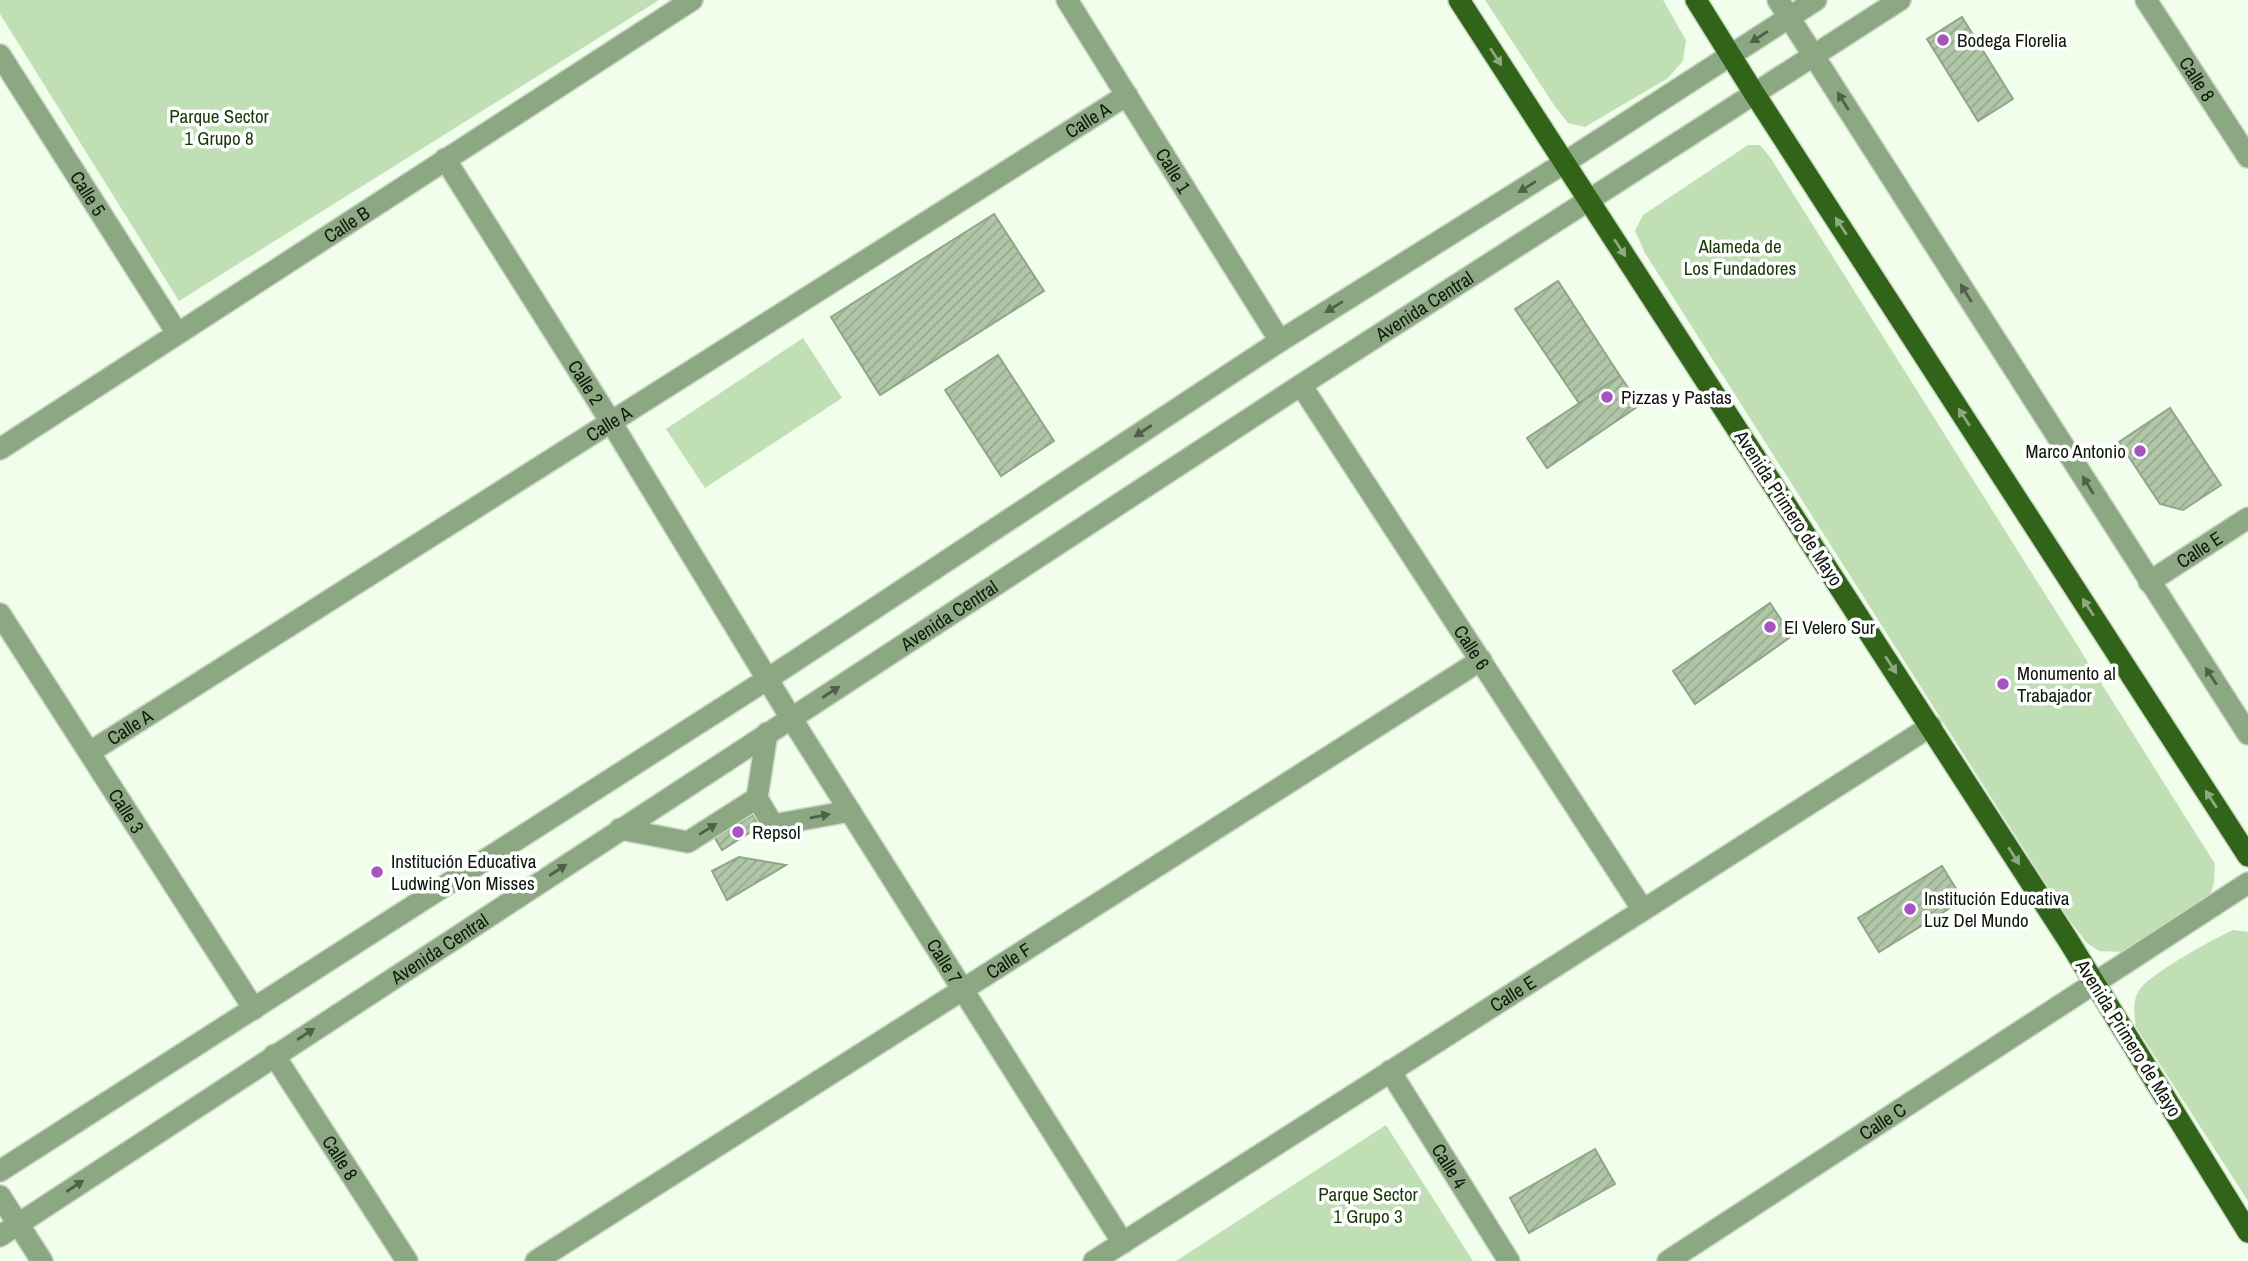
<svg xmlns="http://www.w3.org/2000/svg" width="2248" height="1261" font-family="'Archivo Narrow',sans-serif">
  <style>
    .green { fill: #c0dfb5 }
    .building { fill: url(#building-hatch); stroke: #90a688; stroke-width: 2 }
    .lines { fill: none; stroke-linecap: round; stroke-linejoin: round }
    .minor-casing { stroke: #ccd9c7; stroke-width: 24 }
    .major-casing { stroke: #ccd9c7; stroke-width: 24 }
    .minor { stroke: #8ca882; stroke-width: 21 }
    .major { stroke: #316318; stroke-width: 21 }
    .oneway { fill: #4e6047 }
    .oneway2 { fill: #8ea980 }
    .poi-dot { fill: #a753c2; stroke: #fff; stroke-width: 2.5 }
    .labels { text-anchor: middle; stroke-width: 7; stroke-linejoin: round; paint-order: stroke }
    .poi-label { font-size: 19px; fill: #0f170c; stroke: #fff; text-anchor: start }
    .street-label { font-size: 19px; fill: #0f170c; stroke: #fff }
    .park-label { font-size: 19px; fill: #173905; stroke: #fff }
  </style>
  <defs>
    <pattern id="building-hatch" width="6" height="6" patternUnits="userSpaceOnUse" patternTransform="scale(1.75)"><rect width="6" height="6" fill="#afc6a7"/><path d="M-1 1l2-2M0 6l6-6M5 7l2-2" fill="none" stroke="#95a98f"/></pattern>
  </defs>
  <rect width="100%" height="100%" fill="#f0feeb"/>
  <path class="green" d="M0,0H659L179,301L0,14Z
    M1485,0H1663L1686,40L1683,61L1668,78L1585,127L1568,123L1554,105Z
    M1748,145H1760L1770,157L2215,864L2214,883L2210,895L2121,952L2099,951L2087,943L2067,917L1645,253L1635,231L1643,215Z
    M803,338L842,398L705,488L666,429Z
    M2233,930L2248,932V1201L2136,1027C2134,1015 2132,1000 2140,989C2152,973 2213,939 2233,930Z
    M1386,1125L1473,1261H1176Z"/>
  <path class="building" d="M1962,17L2013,99L1978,121L1927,39Z
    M994,214L1044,291L880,395L831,317Z
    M1558,281L1620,376L1579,403L1515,309Z
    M998,355L1054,441L1001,476L945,390Z
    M1620,376L1640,405L1547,468L1527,438Z
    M2170,408L2221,485L2183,510L2160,504L2119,442Z
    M1770,603L1792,636L1695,704L1673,671Z
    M753,815L760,826L722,850L715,838Z
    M739,857L786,865L727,900L712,871Z
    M1942,866L1963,900L1879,952L1858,918Z
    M1595,1149L1615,1184L1529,1233L1510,1198Z"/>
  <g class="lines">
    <g class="minor-casing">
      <g id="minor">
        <path id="s1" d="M1067,0L1280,341"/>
        <path d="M1778,0L2248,734"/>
        <path id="s2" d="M2146,0L2248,157"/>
        <path id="s3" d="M0,55L177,333"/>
        <path id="s4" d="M445,159L611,422L791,718L1123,1243"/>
        <path id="s5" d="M1301,385L1643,910"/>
        <path id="s6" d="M0,449L692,0"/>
        <path id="s7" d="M2149,582L2248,518"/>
        <path id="s8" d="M0,614L254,1009"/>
        <path id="s9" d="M90,752L1127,95"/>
        <path d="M757,798L773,825L850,811"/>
        <path d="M620,829L688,842L757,798L767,733"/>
        <path id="s10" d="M274,1055L407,1261"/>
        <path id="s11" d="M1390,1071L1509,1261"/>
        <path d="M0,1171L769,678L1280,341L1564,163L1816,0"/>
        <path d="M0,1196L42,1261"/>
        <path id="s12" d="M0,1236L1301,385L1900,0"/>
        <path id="s13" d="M536,1261L1481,660"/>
        <path id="s14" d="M1094,1261L1931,726"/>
        <path id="s15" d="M1668,1261L2248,883"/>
      </g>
    </g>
    <g class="major-casing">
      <path id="major" d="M1459,0L2068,940L2248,1232
        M1696,0L1754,93L2248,856"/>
    </g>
    <use href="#minor" class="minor"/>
    <use href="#major" class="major"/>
  </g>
  <defs><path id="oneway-solid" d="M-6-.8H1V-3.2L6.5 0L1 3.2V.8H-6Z" transform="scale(1.75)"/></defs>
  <g class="oneway">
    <use href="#oneway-solid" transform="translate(1759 37) rotate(147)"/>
    <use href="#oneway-solid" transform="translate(1843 101) rotate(-122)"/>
    <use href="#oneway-solid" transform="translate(1527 187) rotate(148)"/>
    <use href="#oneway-solid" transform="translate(1966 293) rotate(-122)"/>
    <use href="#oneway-solid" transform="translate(1334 307) rotate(148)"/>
    <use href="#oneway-solid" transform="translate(1143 431) rotate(147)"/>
    <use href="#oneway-solid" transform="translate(2088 485) rotate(-122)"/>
    <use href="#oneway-solid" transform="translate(2211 676) rotate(-123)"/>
    <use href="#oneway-solid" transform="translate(831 692) rotate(-33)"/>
    <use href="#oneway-solid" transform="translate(820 816) rotate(-11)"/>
    <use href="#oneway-solid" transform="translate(708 829) rotate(-32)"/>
    <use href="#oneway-solid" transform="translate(558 870) rotate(-33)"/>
    <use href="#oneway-solid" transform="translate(306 1034) rotate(-33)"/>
    <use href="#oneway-solid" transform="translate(75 1186) rotate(-33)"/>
  </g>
  <g class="oneway2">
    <use href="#oneway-solid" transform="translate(1496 57) rotate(57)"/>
    <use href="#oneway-solid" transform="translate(1841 226) rotate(-123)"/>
    <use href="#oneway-solid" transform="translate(1620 248) rotate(57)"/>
    <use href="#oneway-solid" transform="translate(1964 417) rotate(-123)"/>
    <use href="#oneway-solid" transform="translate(2088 607) rotate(-123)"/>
    <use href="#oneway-solid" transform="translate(1891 665) rotate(57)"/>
    <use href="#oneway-solid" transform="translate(2211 799) rotate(-123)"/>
    <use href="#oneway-solid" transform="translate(2014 856) rotate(57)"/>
  </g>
  <g class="poi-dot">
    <circle cx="1943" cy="40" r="7"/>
    <circle cx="1607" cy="397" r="7"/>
    <circle cx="2140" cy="451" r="7"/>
    <circle cx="1770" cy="627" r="7"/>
    <circle cx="2003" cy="684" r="7"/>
    <circle cx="738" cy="832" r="7"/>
    <circle cx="377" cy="872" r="7"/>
    <circle cx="1910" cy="909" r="7"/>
  </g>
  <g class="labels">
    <g class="poi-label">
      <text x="1957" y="47">Bodega Florelia</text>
      <text x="1621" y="404">Pizzas y Pastas</text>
      <text x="2126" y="458" text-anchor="end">Marco Antonio</text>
      <text x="1784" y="634">El Velero Sur</text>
      <text x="2017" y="680">Monumento al<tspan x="2017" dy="22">Trabajador</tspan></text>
      <text x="752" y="839">Repsol</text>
      <text x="391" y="868">Institución Educativa<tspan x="391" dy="22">Ludwing Von Misses</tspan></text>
      <text x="1924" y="905">Institución Educativa<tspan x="1924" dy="22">Luz Del Mundo</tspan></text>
    </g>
    <g class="street-label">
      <text dy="7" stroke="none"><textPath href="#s2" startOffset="94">Calle 8</textPath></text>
      <text dy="7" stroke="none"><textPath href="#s9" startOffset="1181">Calle A</textPath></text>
      <text dy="7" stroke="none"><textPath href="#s1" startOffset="201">Calle 1</textPath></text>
      <text dy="7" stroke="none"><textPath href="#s3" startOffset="164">Calle 5</textPath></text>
      <text dy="7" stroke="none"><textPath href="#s6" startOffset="413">Calle B</textPath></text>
      <text dy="7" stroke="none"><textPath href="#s12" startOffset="1701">Avenida Central</textPath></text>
      <text dy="7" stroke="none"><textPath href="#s4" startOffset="264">Calle 2</textPath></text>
      <text dy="7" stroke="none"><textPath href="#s9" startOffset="614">Calle A</textPath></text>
      <text transform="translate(1789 508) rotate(57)" y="7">Avenida Primero de Mayo</text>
      <text dy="7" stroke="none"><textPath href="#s7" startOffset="60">Calle E</textPath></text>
      <text dy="7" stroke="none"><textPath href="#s12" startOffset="1134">Avenida Central</textPath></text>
      <text dy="7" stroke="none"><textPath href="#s5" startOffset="313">Calle 6</textPath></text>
      <text dy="7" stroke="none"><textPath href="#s9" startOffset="47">Calle A</textPath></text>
      <text dy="7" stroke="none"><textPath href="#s8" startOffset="234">Calle 3</textPath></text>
      <text dy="7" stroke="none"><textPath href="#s12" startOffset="525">Avenida Central</textPath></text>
      <text dy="7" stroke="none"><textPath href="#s4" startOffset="945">Calle 7</textPath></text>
      <text dy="7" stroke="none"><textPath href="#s13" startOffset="560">Calle F</textPath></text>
      <text dy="7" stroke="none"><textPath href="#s14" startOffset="497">Calle E</textPath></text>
      <text transform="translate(2129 1038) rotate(58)" y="7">Avenida Primero de Mayo</text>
      <text dy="7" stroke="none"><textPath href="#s15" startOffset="256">Calle C</textPath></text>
      <text dy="7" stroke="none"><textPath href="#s10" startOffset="122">Calle 8</textPath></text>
      <text dy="7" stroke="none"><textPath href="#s11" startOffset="112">Calle 4</textPath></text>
    </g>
    <g class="park-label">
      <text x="219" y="123">Parque Sector<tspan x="219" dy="22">1 Grupo 8</tspan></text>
      <text x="1740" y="253">Alameda de<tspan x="1740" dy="22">Los Fundadores</tspan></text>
      <text x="1368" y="1201">Parque Sector<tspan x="1368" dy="22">1 Grupo 3</tspan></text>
    </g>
  </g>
</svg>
